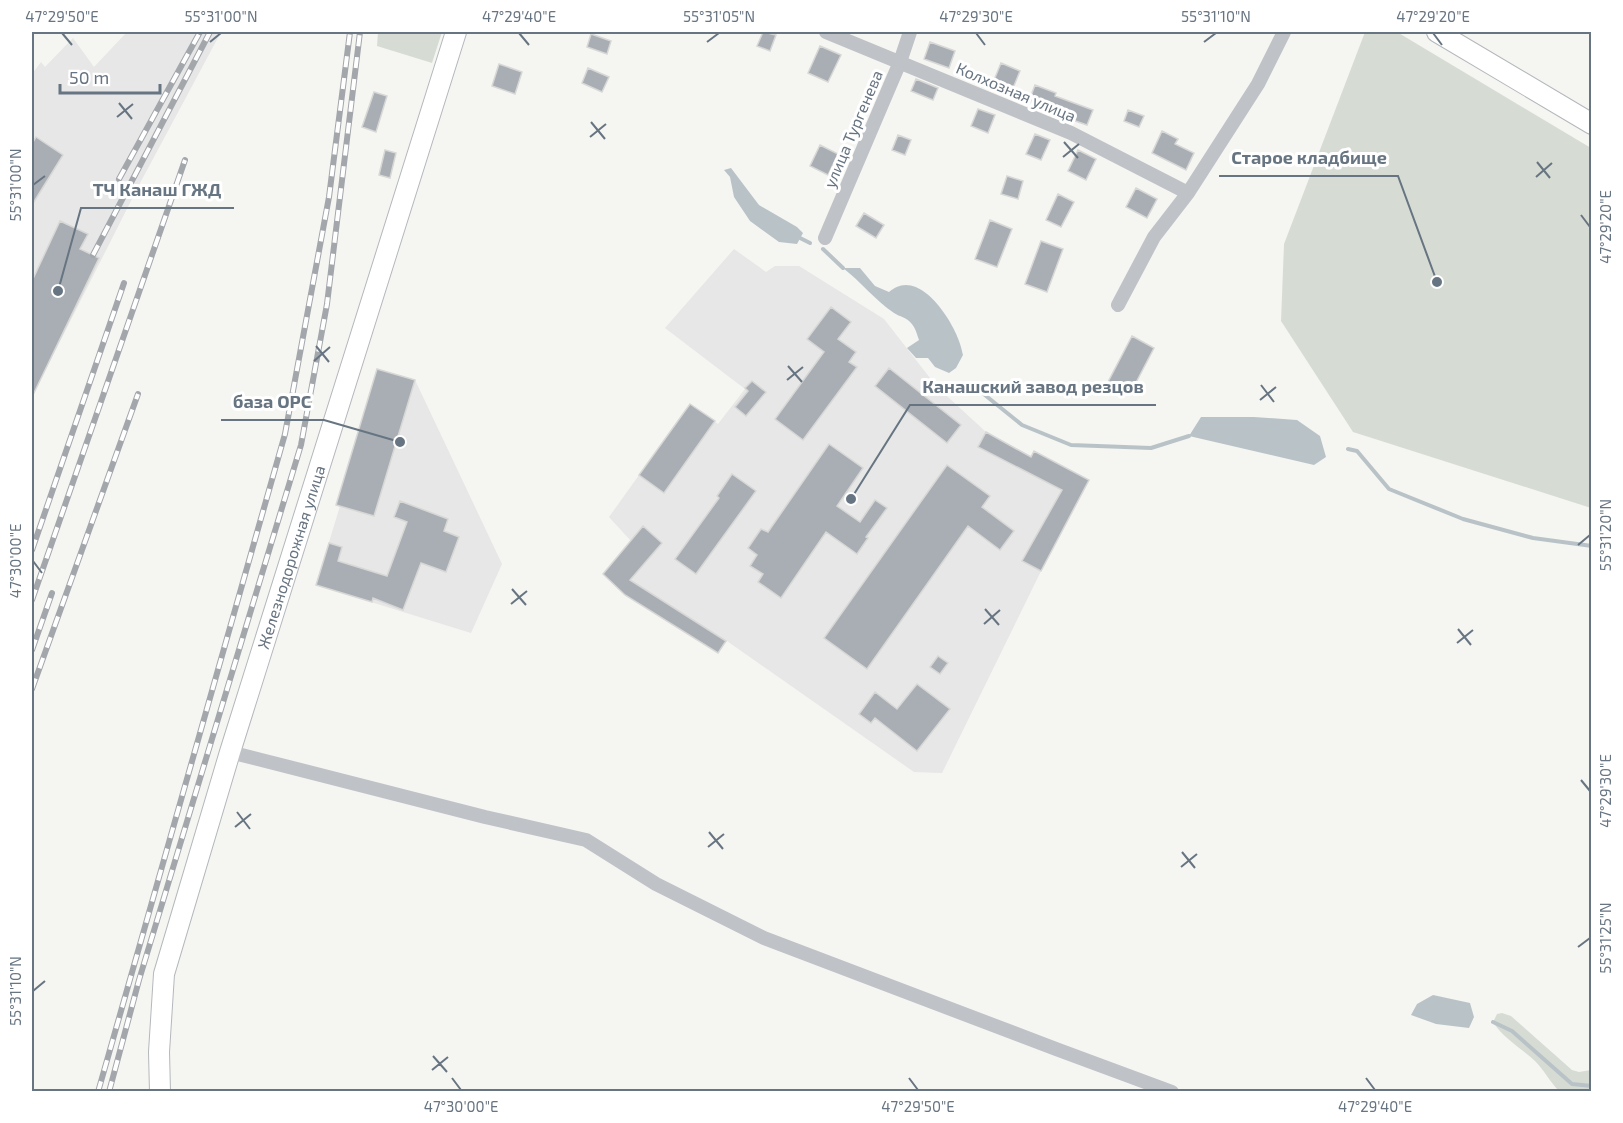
<svg xmlns="http://www.w3.org/2000/svg" width="1623" height="1123" font-family="'Exo 2',sans-serif">
  <style>
    .built { fill: #e6e7e6 }
    .green { fill: #d6dcd4 }
    .water { fill: #b9c3c7 }
    .lines { fill: none; stroke-linecap: round; stroke-linejoin: round }
    .stream { stroke: #b9c3c7; stroke-width: 4 }
    .building { fill: #a8aeb4; stroke: #d7d7d5; stroke-width: 1.5 }
    .secondary-casing { stroke: #b4b8bc; stroke-width: 22 }
    .street { stroke: #bfc2c6; stroke-width: 14 }
    .secondary { stroke: #fff; stroke-width: 20 }
    .rail-casing { stroke: #a3a7ac; stroke-width: 6 }
    .rail { stroke: #fff; stroke-width: 4; stroke-dasharray: 11; stroke-linecap: butt }
    .ticks { fill: none; stroke: #677481; stroke-width: 2 }
    .labels { text-anchor: middle; stroke-width: 6; stroke-linejoin: round; paint-order: stroke }
    .street-label { font-size: 16px; fill: #677481; stroke: #fff }
    .leader { fill: none; stroke: #677481; stroke-width: 2 }
    .callout-dot { fill: #677481; stroke: #fff; stroke-width: 2 }
    .callout-label { font-size: 18px; text-anchor: middle; font-weight: bold; fill: #677481; stroke: #fff; stroke-width: 6; stroke-linejoin: round; paint-order: stroke }
    .neatline { fill: none; stroke: #677481; stroke-width: 2 }
    .ticks-label { font-size: 15px; text-anchor: middle; fill: #677481 }
  </style>
  <rect width="100%" height="100%" fill="#f5f6f2"/>
  <path class="built" d="M127,32H221L139,185L32,397V74L41,62L45,67L73,38L94,67Z
    M734,249L766,272L775,266H799L884,319L937,387L986,432L1031,456L1034,451L1089,480L1041,571L942,773L914,772L727,641L718,653L625,595L603,574L631,541L609,517L690,404L718,424L745,389L665,328Z
    M377,369L415,380L502,564L471,633L316,585L340,506L336,505Z"/>
  <path class="green" d="M378,32H442L432,63L377,46Z
    M1365,32H1397L1591,148V508L1353,432L1281,321L1284,244Z
    M1502,1013L1511,1016L1572,1070L1579,1072L1591,1070V1091H1559C1550,1082 1544,1070 1535,1061C1521,1048 1503,1038 1493,1022L1497,1014Z"/>
  <path class="water" d="M731,168L759,205L797,227L803,233L797,244L779,242L750,221L734,197L730,177L724,170Z
    M843,268H860L875,286L889,292C894,288 899,285 906,285C932,285 960,332 963,355L956,368L949,373L935,367L928,358H916L907,348L919,340C917,334 915,327 911,323C906,317 900,317 894,313C875,300 861,282 843,268Z
    M1201,417H1254L1297,420L1320,436L1326,457L1314,465L1189,436Z
    M1433,995L1470,1003L1474,1017L1469,1028L1436,1024L1411,1015L1417,1004Z"/>
  <g class="lines">
    <path class="stream" d="M800,238L810,243
      M823,249L843,268
      M975,387L1022,425L1071,445L1151,448L1189,436
      M1348,449L1357,451L1389,489L1463,519L1533,538L1592,546
      M1493,1022L1512,1031L1572,1084L1592,1086"/>
  </g>
  <path class="building" d="M763,32L776,35L770,51L757,46Z
    M591,34L611,41L607,54L587,47Z
    M930,42L955,51L949,68L924,59Z
    M820,46L841,55L828,82L808,73Z
    M1001,63L1020,71L1011,93L992,85Z
    M499,64L522,72L515,94L492,86Z
    M588,68L609,77L602,92L582,83Z
    M916,79L938,88L933,100L911,91Z
    M1035,85L1056,93L1055,96L1093,110L1087,125L1064,117L1066,114L1029,101Z
    M374,92L387,96L376,132L362,127Z
    M978,109L995,115L988,133L971,126Z
    M1128,110L1144,116L1139,127L1124,121Z
    M1162,131L1178,139L1175,144L1194,153L1186,170L1152,153Z
    M1035,134L1050,140L1041,160L1026,154Z
    M898,135L911,140L905,155L892,150Z
    M36,137L63,155L32,205V144Z
    M820,145L838,154L828,175L810,166Z
    M385,150L396,153L390,178L379,175Z
    M1078,150L1096,159L1086,180L1068,171Z
    M1007,176L1023,181L1018,199L1001,194Z
    M1136,188L1157,199L1147,218L1126,207Z
    M1058,194L1074,202L1061,227L1046,220Z
    M864,213L884,225L876,238L856,226Z
    M990,220L1012,229L997,267L975,259Z
    M60,221L88,234L80,249L99,258L32,397V281Z
    M1041,241L1063,249L1047,292L1025,284Z
    M831,307L851,322L838,339L856,352L849,362L857,367L803,440L775,419L824,352L807,339Z
    M1132,336L1154,348L1130,394L1108,382Z
    M889,368L961,425L947,443L875,386Z
    M377,369L415,380L374,516L336,505Z
    M752,381L766,392L746,416L735,407L748,391L745,388Z
    M690,404L715,421L664,493L639,475Z
    M986,432L1031,457L1034,451L1089,480L1041,571L1022,561L1062,490L978,447Z
    M829,444L863,468L837,506L860,522L875,500L887,508L866,537L868,538L857,554L826,532L781,598L758,582L763,574L750,566L757,555L748,548L761,529L768,532Z
    M947,465L990,496L982,507L1014,531L1000,550L968,526L867,669L824,638Z
    M732,474L756,491L696,574L675,559L719,498L717,496Z
    M400,501L448,519L444,531L459,537L446,572L421,563L403,610L373,598L372,602L316,585L329,543L342,547L338,561L387,576L407,522L394,517Z
    M643,526L662,543L630,580L726,641L718,653L625,595L603,574Z
    M938,656L948,663L940,674L930,667Z
    M917,684L950,709L917,751L875,718L871,723L859,714L875,692L897,709Z"/>
  <g class="lines">
    <g class="secondary-casing">
      <g id="secondary">
        <path d="M1437,32L1592,124"/>
        <path id="s1" d="M160,1092L159,1052L164,974L230,752L456,32"/>
      </g>
    </g>
    <path class="street" d="M826,32L1071,133L1188,193
      M825,238L900,62L910,32
      M1118,305L1154,237L1188,193L1258,84L1284,32
      M230,752L485,817L586,840L656,884L764,938L1056,1049L1172,1092"/>
    <use href="#secondary" class="secondary"/>
    <g class="rail-casing">
      <path id="rail" d="M119,179L200,32
        M93,255L210,32
        M32,550L124,283
        M32,600L185,160
        M32,650L52,593
        M32,689L138,394
        M98,1092L285,434L329,197L350,32
        M109,1092L139,980L301,445L327,304L360,32"/>
    </g>
    <use href="#rail" class="rail"/>
  </g>
  <path class="ticks" d="M62,33L72,45M519,33L529,45M976,33L985,45M1433,33L1442,45M210,42L221,33M707,42L719,33M1204,42L1216,33M119,103L132,119M117,117L133,104M591,122L605,139M590,137L606,124M1064,142L1078,158M1063,157L1079,144M1537,162L1550,178M1536,177L1552,163M33,185L45,176M1581,215L1590,227M316,346L329,362M314,361L330,347M788,366L802,382M787,380L803,367M1261,385L1274,402M1260,400L1276,387M1578,545L1590,535M33,561L42,573M512,589L526,605M511,604L527,591M985,609L999,625M984,624L1000,610M1458,629L1471,645M1457,643L1473,630M1581,780L1590,791M237,812L250,829M235,827L251,814M709,832L723,849M708,847L724,834M1182,852L1195,868M1181,867L1197,854M1578,947L1590,938M33,991L45,981M433,1056L447,1072M432,1070L448,1057M452,1078L461,1090M909,1078L918,1090M1366,1078L1375,1090"/>
  <g class="labels">
    <g class="street-label">
      <text transform="translate(1016 92) rotate(23)" y="6">Колхозная улица</text>
      <text transform="translate(853 129) rotate(-67)" y="6">улица Тургенева</text>
      <text dy="6" stroke="none"><textPath href="#s1" startOffset="554">Железнодорожная улица</textPath></text>
    </g>
  </g>
  <path class="leader" d="M1437 282L1398 176H1219M58 291L81 208H234M851 499L910 405H1156M400 442L324 420H221"/>
  <g class="callout-dot">
    <circle cx="1437" cy="282" r="6"/>
    <circle cx="58" cy="291" r="6"/>
    <circle cx="851" cy="499" r="6"/>
    <circle cx="400" cy="442" r="6"/>
  </g>
  <g class="callout-label">
    <text x="1309" y="164">Старое кладбище</text>
    <text x="157" y="196">ТЧ Канаш ГЖД</text>
    <text x="1033" y="393">Канашский завод резцов</text>
    <text x="272" y="408">база ОРС</text>
  </g>
  <rect width="1623" height="1123" fill="none" stroke="#ffffff" stroke-width="66"/>
  <path d="M60 84v9h100v-9" fill="none" stroke="#677481" stroke-width="3"/>
  <text x="69" y="84" font-size="18" fill="#677481" stroke="#ffffff" stroke-width="4.5" paint-order="stroke">50 m</text>
  <rect x="33" y="33" width="1557" height="1057" class="neatline"/>
  <g class="ticks-label">
    <text x="62" y="22">47°29'50"E</text>
    <text x="221" y="22">55°31'00"N</text>
    <text x="519" y="22">47°29'40"E</text>
    <text x="719" y="22">55°31'05"N</text>
    <text x="976" y="22">47°29'30"E</text>
    <text x="1216" y="22">55°31'10"N</text>
    <text x="1433" y="22">47°29'20"E</text>
    <text transform="translate(16 185) rotate(-90)" y="5">55°31'00"N</text>
    <text transform="translate(1606 227) rotate(-90)" y="5">47°29'20"E</text>
    <text transform="translate(1606 535) rotate(-90)" y="5">55°31'20"N</text>
    <text transform="translate(16 561) rotate(-90)" y="5">47°30'00"E</text>
    <text transform="translate(1606 791) rotate(-90)" y="5">47°29'30"E</text>
    <text transform="translate(1606 938) rotate(-90)" y="5">55°31'25"N</text>
    <text transform="translate(16 991) rotate(-90)" y="5">55°31'10"N</text>
    <text x="461" y="1112">47°30'00"E</text>
    <text x="918" y="1112">47°29'50"E</text>
    <text x="1375" y="1112">47°29'40"E</text>
  </g>
</svg>
